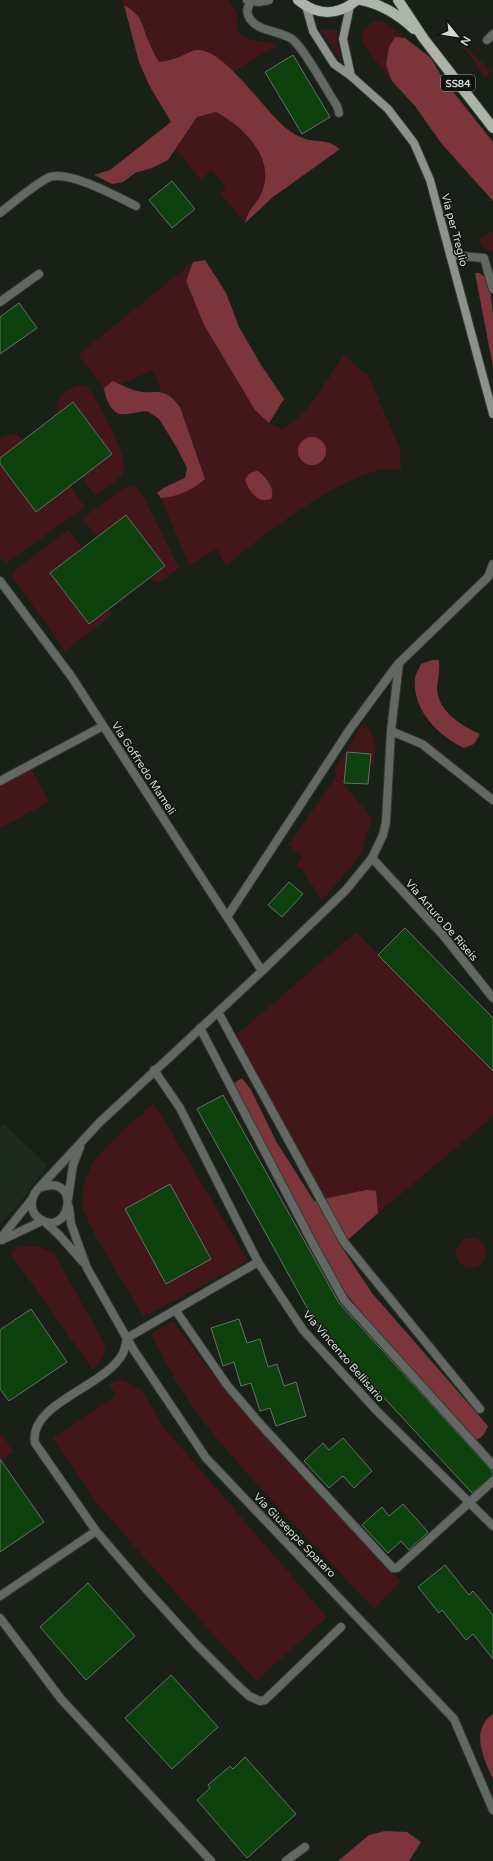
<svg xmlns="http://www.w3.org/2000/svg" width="493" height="1861" font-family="'Varela Round',sans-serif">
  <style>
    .built { fill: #1f2a1e }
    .green { fill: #43161a }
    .forest { fill: #7c363b }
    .building { fill: #0d420f; stroke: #677067 }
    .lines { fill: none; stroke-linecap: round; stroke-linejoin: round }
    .service-casing { stroke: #333a32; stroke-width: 10 }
    .minor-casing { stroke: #333a32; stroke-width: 10 }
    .secondary-casing { stroke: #333a32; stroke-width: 10 }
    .primary-casing { stroke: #333a32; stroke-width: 12 }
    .service { stroke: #646864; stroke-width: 8 }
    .minor { stroke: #646864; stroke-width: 8 }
    .secondary { stroke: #8d938c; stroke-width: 8 }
    .primary { stroke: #acb4ac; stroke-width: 10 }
    .labels { text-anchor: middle; stroke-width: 3; stroke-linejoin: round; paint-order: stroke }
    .shield { fill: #10160f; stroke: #9a9f99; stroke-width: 1 }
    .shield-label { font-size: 10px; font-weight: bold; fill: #d5dad4 }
    .street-label { font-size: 11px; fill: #d5dad4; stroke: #10160f }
  </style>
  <rect width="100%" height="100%" fill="#192018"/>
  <path class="built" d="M4,1124L47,1165L19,1204L0,1223V1128Z"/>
  <path class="green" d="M122,0H229C231,4 236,9 237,13C237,19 236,26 239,32C246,43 267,39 277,45L233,72L222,61L197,50L175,59L159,62L148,41L142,21L135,12L124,5Z
    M378,20L385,22L405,38L395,37L386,65L392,81L362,43V33L371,23Z
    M320,29L337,30V41L342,62Z
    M450,32L491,71L485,78L473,59Z
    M216,112C243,126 276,158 262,192C257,204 248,209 245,223L220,193L226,187L211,170L201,180L176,149L197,117Z
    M493,231V252L483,248L479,240Z
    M193,262L186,281L204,325L269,423L282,429C311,413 326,381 344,355L368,376L400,448L401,470C395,470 387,469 380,470C334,480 262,535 226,566L217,549L189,565L161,498C177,497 193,490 205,479L180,407L173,397L161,391L153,370L122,384L113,381L104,388L78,355Z
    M86,385C96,398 128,454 124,469C121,480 104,489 96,496L81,477L112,453L73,402L57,414C52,398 71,385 86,385Z
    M15,433L23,440L0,458V438Z
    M0,464L36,512L70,486L85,507L5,564L0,557Z
    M132,485L140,490L179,568L159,583L149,578L165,566L126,515L97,537L82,519L122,489Z
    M68,530L83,548L50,573L89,624L109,609L112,615L65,651L12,576L15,570Z
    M364,722C378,740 376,743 374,766L371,763V753L347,751L343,784L372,818L361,853L351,868L322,900L304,872L296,866L302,857L287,843L292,841L336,776L333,772Z
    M31,768L49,802L0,828V784Z
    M356,932L493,1071V1116L348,1239L323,1199L236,1035Z
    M154,1103L248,1261L144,1317L95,1235L83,1210V1188L92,1163L123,1130Z
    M456 1253a15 15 0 1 1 30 0a15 15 0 1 1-30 0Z
    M28,1246L40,1247L54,1253L105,1345L104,1355L93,1370L10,1253L19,1247Z
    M173,1321C240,1416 322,1498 401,1581L374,1609L250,1477L204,1423L176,1381L151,1334Z
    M122,1380L141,1389L166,1430L327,1617L256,1681L164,1580L96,1502L53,1438L116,1395L109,1384Z
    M2,1434L13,1452L0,1461V1436Z"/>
  <path class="forest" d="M124,5C145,18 140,22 149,42C152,49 155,56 159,62C165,61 171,60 177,58C183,56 190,51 196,50C225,47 266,115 290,131C294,134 303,139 309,140C322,142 328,140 340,149L273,197L245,223C248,209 257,204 262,192C276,158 243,126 216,112L197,117L168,160L152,168L135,173L123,182L112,184L94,175L110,170L171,122L149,85L139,62Z
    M395,37L405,38L431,58L443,79L493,142V201L441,143L415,106L392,81L386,65L389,47Z
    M205,260L226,293L239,327L261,365L284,399L269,423L255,410L204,325L186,281L193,262Z
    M475,273H479L485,277L490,288L493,315V367Z
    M113,381C120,384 127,388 134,390C155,397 162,383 180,407L205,479C193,490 177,497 161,498L157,493L165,487L185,478L187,468L177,448L159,419L147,411C140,411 129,415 121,414C111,413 105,397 104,388Z
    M298 451a14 14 0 1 1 28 0a14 14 0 1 1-28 0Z
    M258,471C266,477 276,489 271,499C258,504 249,491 245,480C248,474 251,472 258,471Z
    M432,660H439C440,670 438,678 437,688C437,711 462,726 480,734L474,744L464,748C438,736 412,709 415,679C415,674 419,669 421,664Z
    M242,1078L251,1090L276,1141L314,1201L366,1190L376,1191L378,1213L341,1246L372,1293L488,1426C485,1433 483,1438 475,1440L429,1392L342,1289L257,1139L233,1084Z
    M493,1714V1779C483,1758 470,1730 493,1714Z
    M385,1831L407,1832L421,1842L409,1861H338L369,1835Z"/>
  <path class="building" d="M293,55L330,117L302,134L265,72Z
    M172,181L195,209L172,228L149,200Z
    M19,303L37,328L0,354V317Z
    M73,402L112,454L36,512L0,464V458Z
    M126,515L165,566L89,624L50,573Z
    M347,752L371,754L368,784L344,783Z
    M289,882L303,894L282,917L268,905Z
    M405,928L493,1018V1071L378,955Z
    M223,1095L339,1303L493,1472V1476L472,1493L316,1324L197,1109Z
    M170,1184L211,1259L166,1284L125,1209Z
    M31,1309L67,1362L9,1401L0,1389V1330Z
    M239,1319L247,1343L260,1339L268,1367L277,1364L284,1386L296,1382L306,1416L276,1426L270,1408L260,1411L251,1383L241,1386L234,1362L223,1366L211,1328Z
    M343,1438L372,1471L354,1488L343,1476L329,1488L304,1461L323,1443L329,1450Z
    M0,1459L44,1522L0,1552Z
    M403,1504L428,1532L409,1550L401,1541L388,1553L362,1525L382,1507L389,1516Z
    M445,1565L469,1595L473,1591L493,1615V1659L473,1634L466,1640L442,1610L439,1613L418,1587Z
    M88,1583L135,1636L86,1680L40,1627Z
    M171,1675L218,1727L172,1769L125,1718Z
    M245,1757L296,1814L247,1858L197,1800L210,1788L208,1785L230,1766L233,1769Z"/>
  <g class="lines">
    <g class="service-casing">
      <path id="service" d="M247,0L259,2L269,0
        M251,2C247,7 246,13 250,19C259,32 279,30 292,39C304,48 327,91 337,106L339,113
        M487,40L493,34
        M450,255L484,258L493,289
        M218,1012L344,1242L480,1409
        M200,1028L313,1244L344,1300L493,1465
        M258,1262L127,1338C126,1343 125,1349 123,1353C106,1387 28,1403 35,1443L96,1531L146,1589L197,1645L234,1682L249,1696L260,1701L265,1700L341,1627
        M176,1311L227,1385L262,1426L393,1568H397L493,1481
        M0,1596L96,1531
        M0,1618L61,1699L211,1861
        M286,1861L305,1847"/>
    </g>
    <g class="minor-casing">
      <path id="minor" d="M0,213C10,205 39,181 50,177C71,171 116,196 136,206
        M0,302L39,274
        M0,581L71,676L262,971
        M391,731L422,744L493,800
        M0,781L103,726
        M372,858L442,934L493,998
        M227,917L350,729L398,664
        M154,1070L180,1108L258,1262L303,1330L376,1410L493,1526
        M42,1187C82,1174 70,1239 40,1219C29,1212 30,1199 37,1190L99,1123L262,971L346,890L372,858L383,835L386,822L391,731L399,663L488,577L493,564
        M68,1199L73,1165L80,1147
        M69,1207L71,1224L87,1268L133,1349L206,1458L454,1719L493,1810
        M45,1222L59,1235L83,1262
        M0,1239L32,1199
        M2,1240L42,1221"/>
    </g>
    <g class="secondary-casing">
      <path id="secondary" d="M306,6L313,31L334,64L351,76L388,109L414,143L430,180L493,414
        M350,6L343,39L351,76"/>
    </g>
    <g class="primary-casing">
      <path id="primary" d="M298,0C317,16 338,16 357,0
        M361,0C381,4 399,15 414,29
        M398,0L424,39L493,128"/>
    </g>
    <use href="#service" class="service"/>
    <use href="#minor" class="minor"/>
    <use href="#secondary" class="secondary"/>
    <use href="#primary" class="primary"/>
  </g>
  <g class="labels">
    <rect class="shield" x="441" y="75" width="34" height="16" rx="3"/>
    <g class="shield-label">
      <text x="458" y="87">SS84</text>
    </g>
    <g class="street-label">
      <text transform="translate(455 230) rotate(75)" y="4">Via per Treglio</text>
      <text transform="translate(144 768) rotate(57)" y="4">Via Goffredo Mameli</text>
      <text transform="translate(442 920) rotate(49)" y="4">Via Arturo De Riseis</text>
      <text transform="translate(344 1356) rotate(49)" y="4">Via Vincenzo Bellisario</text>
      <text transform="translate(295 1535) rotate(46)" y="4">Via Giuseppe Spataro</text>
    </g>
  </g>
  <g transform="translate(457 36) rotate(120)" stroke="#10160f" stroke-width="3" paint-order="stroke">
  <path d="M0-3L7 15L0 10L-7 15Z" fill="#d5dad4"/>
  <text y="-6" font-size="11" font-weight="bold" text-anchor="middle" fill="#d5dad4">N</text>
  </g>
</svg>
